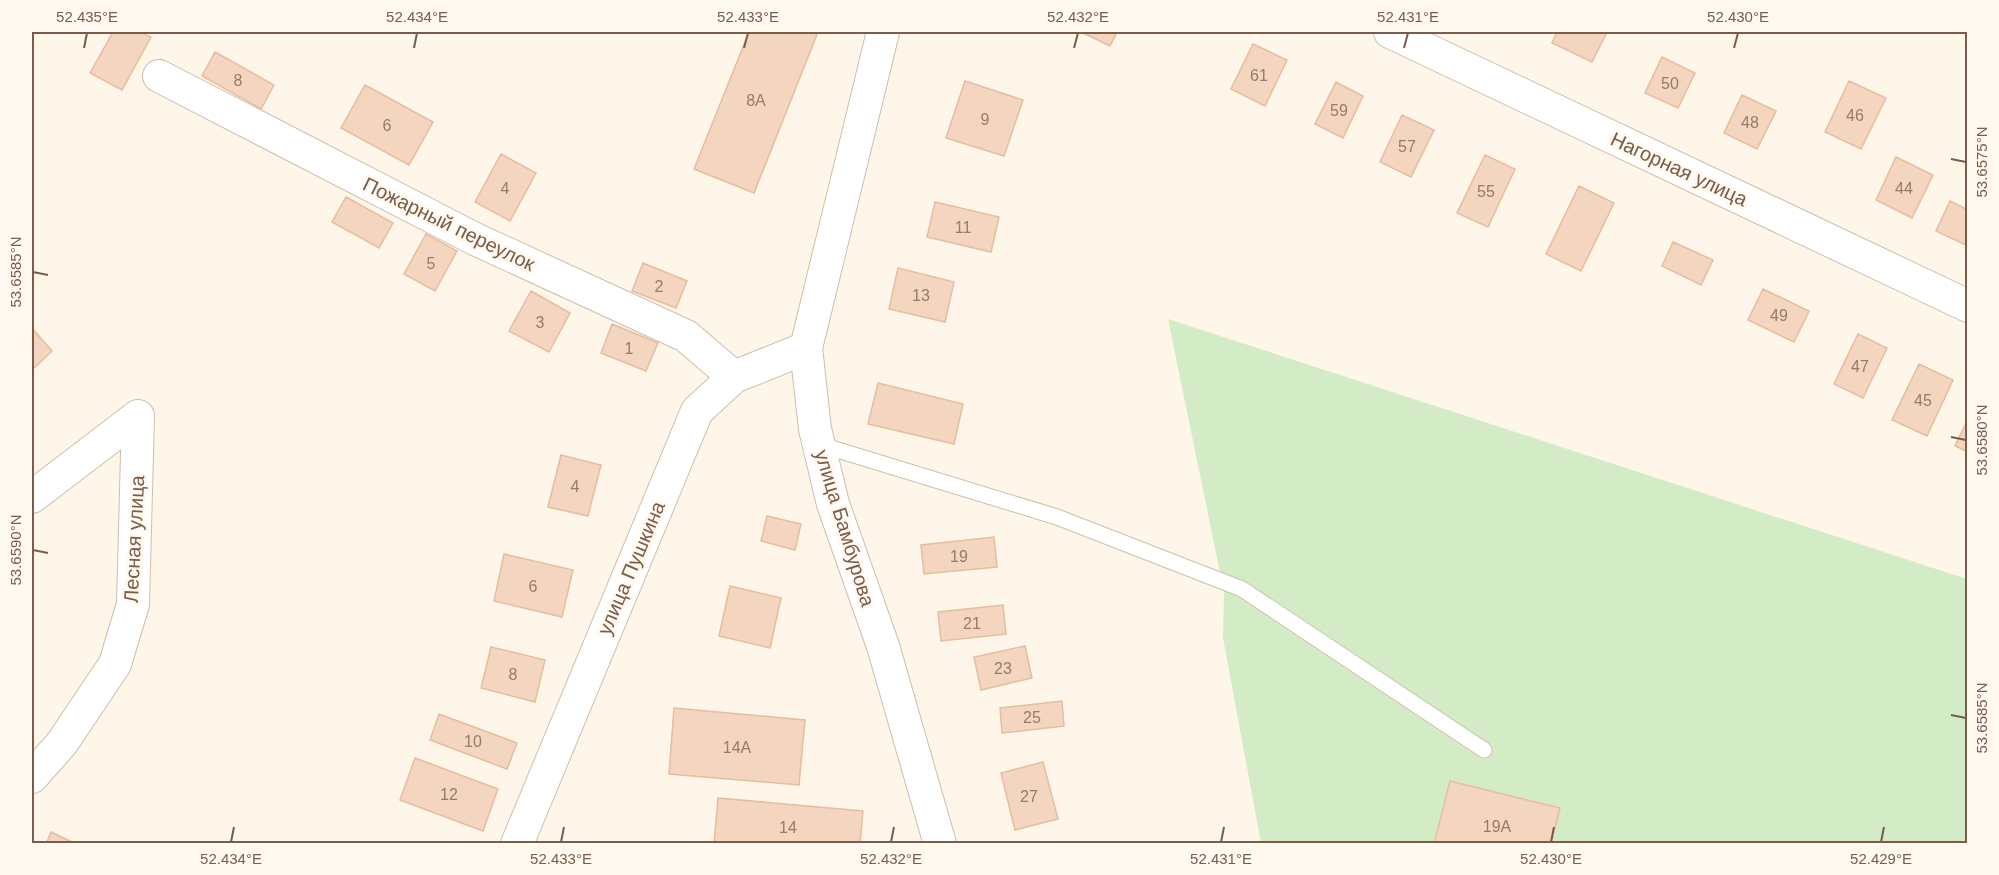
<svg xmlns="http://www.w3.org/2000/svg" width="1999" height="875" font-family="Helvetica,sans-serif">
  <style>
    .green { fill: #d4ecc6 }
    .building { fill: #f4d5bf; stroke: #e7bc9f; stroke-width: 1.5 }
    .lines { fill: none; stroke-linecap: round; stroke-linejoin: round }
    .lane-casing { stroke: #d0bead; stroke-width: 17 }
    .street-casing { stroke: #d0bead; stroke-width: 34 }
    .lane { stroke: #fff; stroke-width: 15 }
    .street { stroke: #fff; stroke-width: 32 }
    .ticks { fill: none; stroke: #795c4b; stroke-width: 2 }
    .labels { text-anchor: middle; stroke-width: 6; stroke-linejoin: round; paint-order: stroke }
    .number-label { font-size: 16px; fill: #987a68 }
    .street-label { font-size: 20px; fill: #795c4b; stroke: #fff9f0 }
    .neatline { fill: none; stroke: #795c4b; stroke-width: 2 }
    .ticks-label { font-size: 15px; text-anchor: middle; fill: #795c4b }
  </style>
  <rect width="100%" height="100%" fill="#fdf6e9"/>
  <path class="green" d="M1168,319L1967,579V843H1261L1223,638L1224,592Z"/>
  <path class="building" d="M113,32H140L151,37L122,90L90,73Z
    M749,32H818L754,193L694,169Z
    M1081,32H1117L1110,46Z
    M1557,32H1607L1592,62L1552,43Z
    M1253,44L1287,60L1265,106L1231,89Z
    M215,52L274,85L261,109L202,76Z
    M1662,57L1695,73L1678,108L1645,93Z
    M965,81L1023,100L1004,156L946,138Z
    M1849,81L1886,98L1861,149L1825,132Z
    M1336,82L1363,96L1343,138L1315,124Z
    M365,85L433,122L409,165L341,128Z
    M1742,95L1776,111L1757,149L1724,133Z
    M1402,115L1434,130L1411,177L1380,162Z
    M501,154L536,173L510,221L475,202Z
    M1485,155L1515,169L1488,227L1457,213Z
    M1896,157L1933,175L1912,218L1876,200Z
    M1579,186L1614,203L1581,271L1546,254Z
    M346,197L393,223L379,248L332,222Z
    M1950,201L1968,210V246L1936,231Z
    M935,202L999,217L991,252L927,237Z
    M426,234L457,251L435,291L404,274Z
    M1673,242L1713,260L1701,285L1662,266Z
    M643,263L687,281L676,308L632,291Z
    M898,268L954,282L945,322L889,309Z
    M1763,289L1809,311L1794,342L1748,320Z
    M531,291L570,313L549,352L509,331Z
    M612,324L658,343L646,371L601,353Z
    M32,328L52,351L32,370Z
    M1858,334L1887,348L1863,398L1834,384Z
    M1919,364L1953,380L1927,436L1892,420Z
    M878,383L963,404L954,444L868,424Z
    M1968,419V452L1955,446Z
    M561,455L601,465L588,516L548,507Z
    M767,516L801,524L795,550L761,541Z
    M994,537L997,567L924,574L921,545Z
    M504,554L573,570L562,617L494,601Z
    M730,586L781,598L770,648L719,636Z
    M1003,605L1006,634L941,641L938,612Z
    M1025,646L1032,678L981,690L974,657Z
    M491,647L545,660L535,702L481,688Z
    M1062,701L1064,726L1002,733L1000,708Z
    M674,708L805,720L799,785L669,774Z
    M439,714L517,743L507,769L430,740Z
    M415,758L498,789L483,831L400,800Z
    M1043,762L1058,819L1015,830L1001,773Z
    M1450,781L1560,808L1551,844H1434Z
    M718,798L863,811L860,844H714Z
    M51,832L76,844H46Z"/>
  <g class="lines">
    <g class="lane-casing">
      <path id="lane" d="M818,444L1057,517L1242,589L1484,750"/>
    </g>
    <g class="street-casing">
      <path id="street" d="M883,32L806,348L815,429L833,504L883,646L940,844
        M1390,32L1968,306
        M159,76L475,239L686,336L734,377
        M32,497L138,416
        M32,777L62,743L115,664L133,604L138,416
        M517,844L697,411L734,377L806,348"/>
    </g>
    <use href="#lane" class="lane"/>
    <use href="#street" class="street"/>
  </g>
  <path class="ticks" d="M84,48L87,33M414,48L417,33M744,48L748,33M1074,48L1078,33M1404,48L1408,33M1734,48L1738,33M1951,159L1966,162M33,272L48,275M1951,437L1966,440M33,550L48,553M1951,715L1966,718M231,842L234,827M561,842L564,827M891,842L894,827M1221,842L1224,827M1551,842L1554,827M1881,842L1884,827"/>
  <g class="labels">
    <g class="number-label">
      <text x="1259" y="81">61</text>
      <text x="238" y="86">8</text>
      <text x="1670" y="89">50</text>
      <text x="756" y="106">8А</text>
      <text x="1339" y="116">59</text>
      <text x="1855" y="121">46</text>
      <text x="985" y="125">9</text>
      <text x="1750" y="128">48</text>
      <text x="387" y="131">6</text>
      <text x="1407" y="152">57</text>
      <text x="505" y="194">4</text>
      <text x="1904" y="194">44</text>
      <text x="1486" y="197">55</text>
      <text x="963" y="233">11</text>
      <text x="431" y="269">5</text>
      <text x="659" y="292">2</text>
      <text x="921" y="301">13</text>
      <text x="1779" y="321">49</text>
      <text x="540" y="328">3</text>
      <text x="629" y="354">1</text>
      <text x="1860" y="372">47</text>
      <text x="1923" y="406">45</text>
      <text x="575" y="492">4</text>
      <text x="959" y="562">19</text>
      <text x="533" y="592">6</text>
      <text x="972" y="629">21</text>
      <text x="1003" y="674">23</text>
      <text x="513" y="680">8</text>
      <text x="1032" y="723">25</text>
      <text x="473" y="747">10</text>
      <text x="737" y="753">14А</text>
      <text x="449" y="800">12</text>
      <text x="1029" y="802">27</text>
      <text x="1497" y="832">19А</text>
      <text x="788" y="833">14</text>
    </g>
    <g class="street-label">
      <text transform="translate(1679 169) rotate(25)" y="7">Нагорная улица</text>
      <text transform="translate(449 224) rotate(26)" y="7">Пожарный переулок</text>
      <text transform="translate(845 528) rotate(73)" y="7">улица Бамбурова</text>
      <text transform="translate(134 539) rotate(-87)" y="7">Лесная улица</text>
      <text transform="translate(631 568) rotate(-67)" y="7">улица Пушкина</text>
    </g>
  </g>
  <rect width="1999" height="875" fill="none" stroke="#fff9f0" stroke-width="66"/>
  <rect x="33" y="33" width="1933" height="809" class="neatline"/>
  <g class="ticks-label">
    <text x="87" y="22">52.435°E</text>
    <text x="417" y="22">52.434°E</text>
    <text x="748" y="22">52.433°E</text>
    <text x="1078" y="22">52.432°E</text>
    <text x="1408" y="22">52.431°E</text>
    <text x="1738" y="22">52.430°E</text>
    <text transform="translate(1982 162) rotate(-90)" y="5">53.6575°N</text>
    <text transform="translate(16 272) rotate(-90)" y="5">53.6585°N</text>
    <text transform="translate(1982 440) rotate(-90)" y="5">53.6580°N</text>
    <text transform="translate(16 550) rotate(-90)" y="5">53.6590°N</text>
    <text transform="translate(1982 718) rotate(-90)" y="5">53.6585°N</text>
    <text x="231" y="864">52.434°E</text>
    <text x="561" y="864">52.433°E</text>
    <text x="891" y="864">52.432°E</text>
    <text x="1221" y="864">52.431°E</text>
    <text x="1551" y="864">52.430°E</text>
    <text x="1881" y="864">52.429°E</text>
  </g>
</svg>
